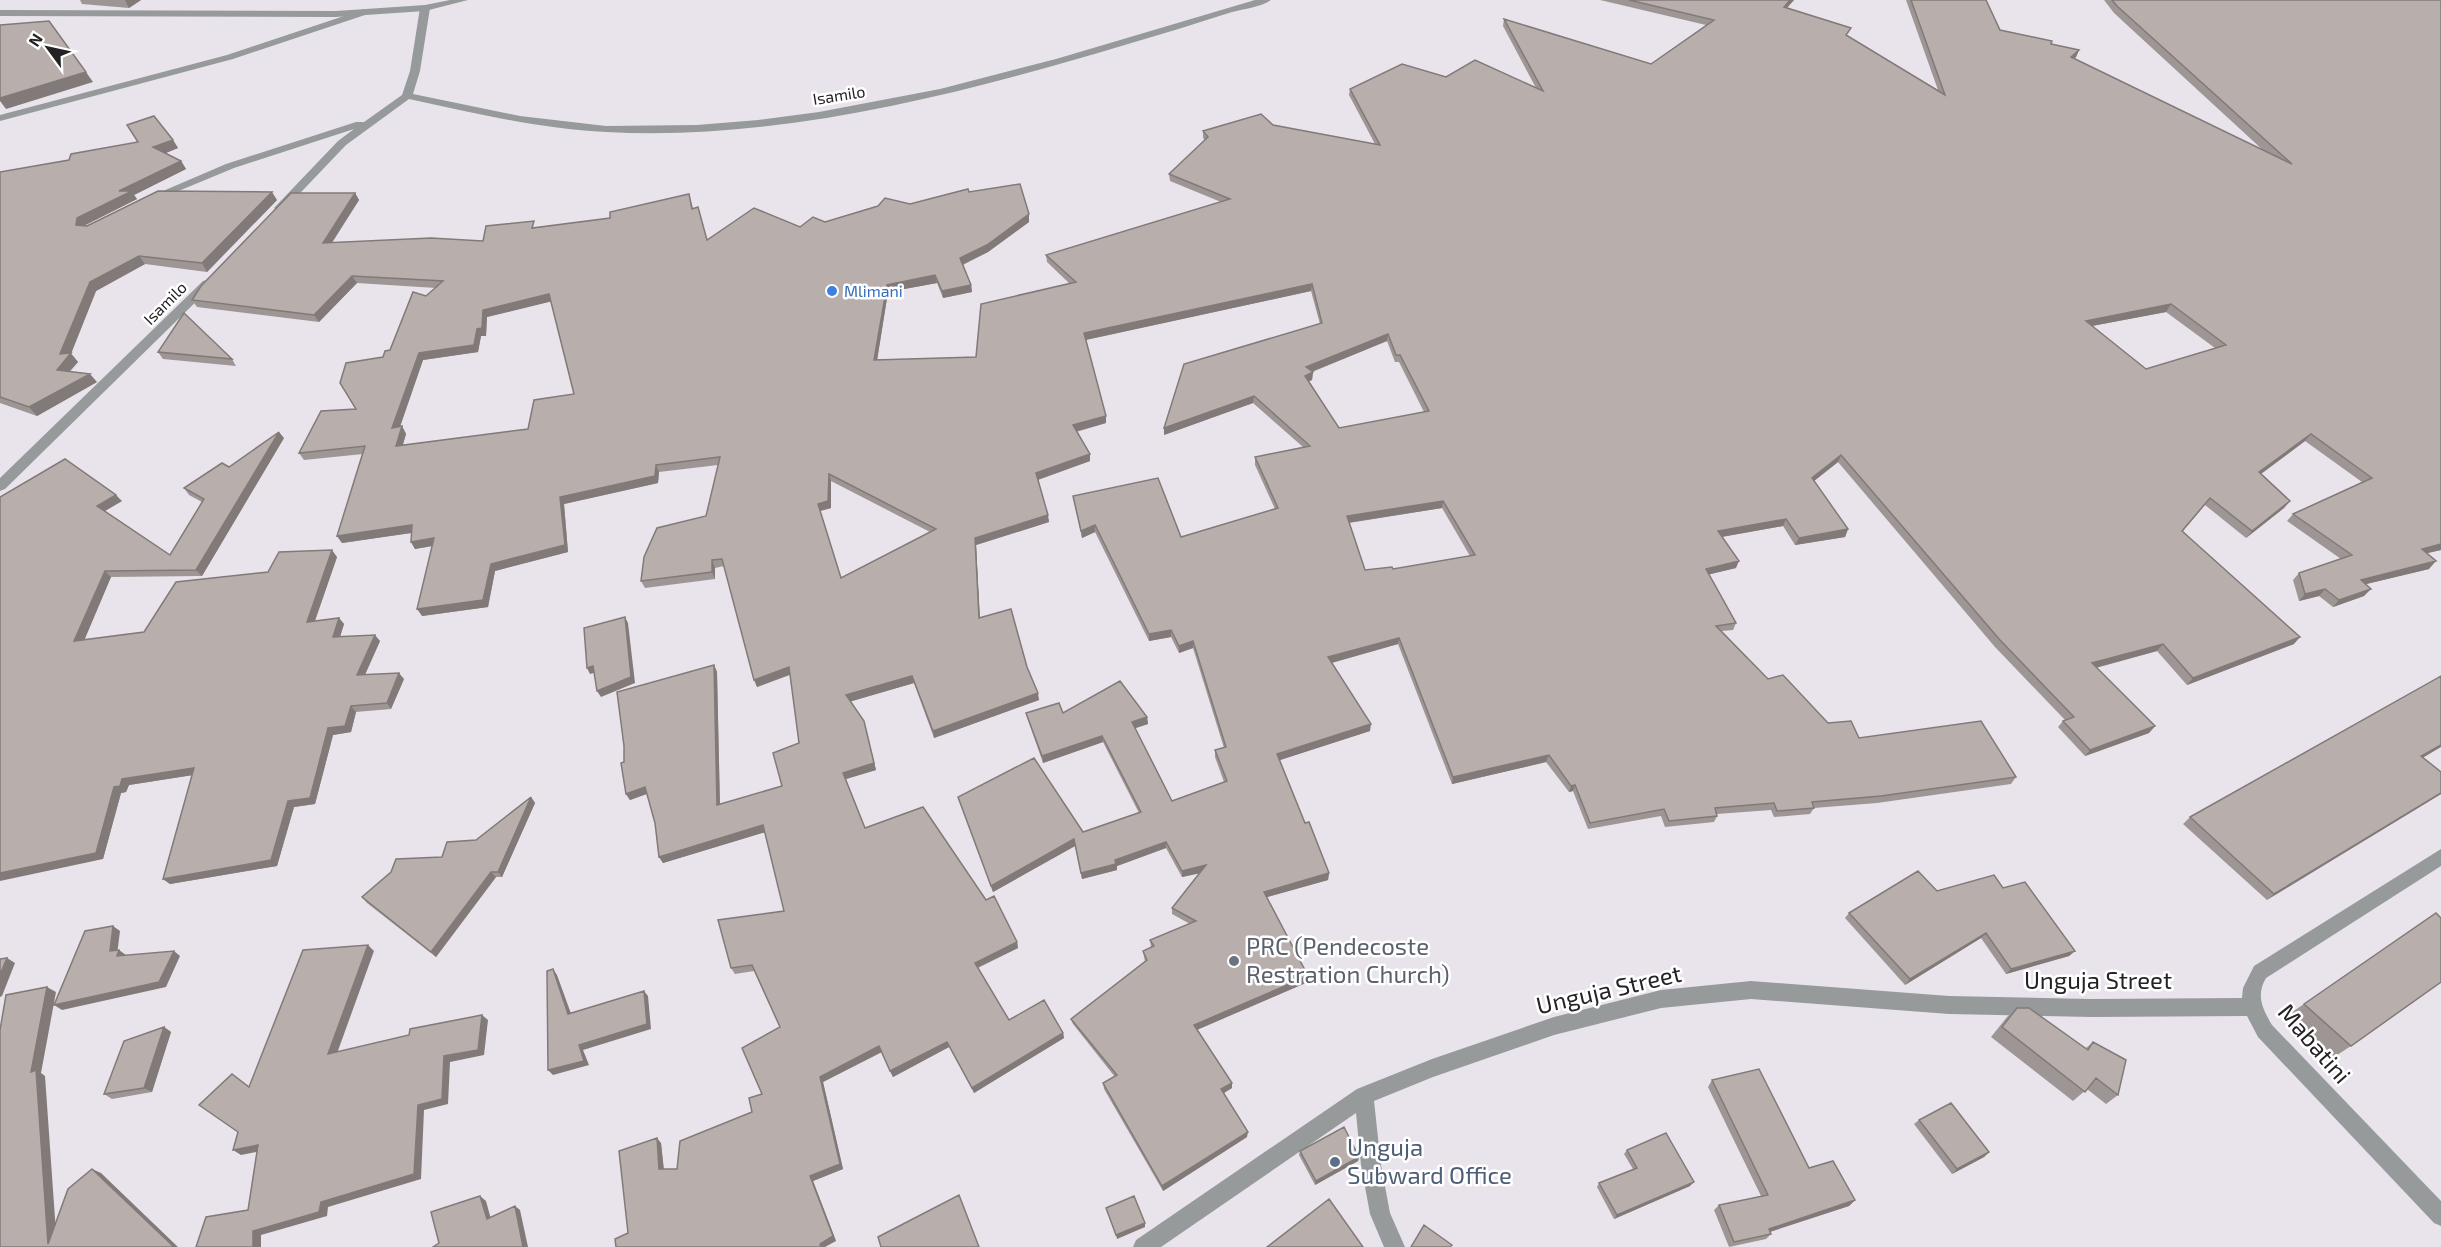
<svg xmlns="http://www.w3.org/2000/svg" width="2441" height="1247" font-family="'Exo 2',sans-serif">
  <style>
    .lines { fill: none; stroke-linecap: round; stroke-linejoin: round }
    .minor { fill: #969a9b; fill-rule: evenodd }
    .tertiary { fill: #969a9b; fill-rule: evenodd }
    .wall { fill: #9e9694; fill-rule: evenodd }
    .shaded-wall { fill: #817a78 }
    .building { fill: #b8afac; stroke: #817a78; stroke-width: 1.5; fill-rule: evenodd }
    .shop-dot { fill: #3f7fe0; stroke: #fff; stroke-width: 2 }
    .worship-dot { fill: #6b7280; stroke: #fff; stroke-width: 2 }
    .service-dot { fill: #5c6f8a; stroke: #fff; stroke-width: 2 }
    .labels { text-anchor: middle; stroke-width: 5; stroke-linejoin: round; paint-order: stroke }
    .far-street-label { font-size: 16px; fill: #242225; stroke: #fff }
    .far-shop-label { font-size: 16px; fill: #366cbe; stroke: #fff; text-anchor: start }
    .near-worship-label { font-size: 24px; fill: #5b616d; stroke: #fff; text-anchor: start }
    .near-street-label { font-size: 24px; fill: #242225; stroke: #fff }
    .near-service-label { font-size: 24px; fill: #4e5e75; stroke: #fff; text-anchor: start }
  </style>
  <rect width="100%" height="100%" fill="#e9e4ec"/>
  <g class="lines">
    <path class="minor" d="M1255,0H1271C1261,7 1244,9 1232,12C1197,23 1163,34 1128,44C964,93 778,142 606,132C539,129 474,113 409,99L346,145L284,210H276L274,208L338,141L354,129L234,168L152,202H144L142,200L226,164L356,122H364L402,95L410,71L420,8L425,5L430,8L420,71L413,94L520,116L606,126L697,125L758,120L819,112L940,89L1056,59Z
      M365,9L370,12L368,14L233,59L0,121V115L227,55Z
      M207,280L211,281V287L5,489L0,491V478L203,281Z
      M2441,849V866L2266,978C2256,995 2262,1008 2272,1025L2441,1201V1226L2434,1223L2258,1037L2247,1016L2091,1017L1949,1014L1751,999L1661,1008L1554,1035L1433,1077L1374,1101L1381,1165L1390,1213L1405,1247H1384L1370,1214L1361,1165L1356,1113L1161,1247H1133L1136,1240L1357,1089L1432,1059L1554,1017L1661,990L1751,981L1949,996L2091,999L2242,998L2243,988L2254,966Z"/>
    <path class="tertiary" d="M450,0H468L425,11L336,17L0,16V10L336,11L425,5Z"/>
  </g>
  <path class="wall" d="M80,0H141L129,8L82,4Z
    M1600,0H1794L1787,8L1848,36L1938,90L1906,0H1986L2000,30L2051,44L2079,50L2076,57L2074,59L2265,152L2114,13L2104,0H2340L2441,550L2427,553L2429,569L2366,584L2364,596L2333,607L2319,596L2299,601L2293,580L2299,573L2341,559L2287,521L2293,514L2362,482L2305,441L2261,474L2290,501L2284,508L2246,538L2205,505L2183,531L2294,644L2187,685L2157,651L2096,668L2155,726L2149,733L2085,756L2058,727L2063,721L2065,720L1995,647L1838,462L1814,481L1848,529L1845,537L1795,545L1783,526L1722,537L1736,568L1709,574L1736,623L1733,630L1722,631L1768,679L1828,723L1859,738L2016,777L2011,784L1877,803L1814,808L1810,814L1774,817L1771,810L1717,814V816L1714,822L1665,827L1661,816L1588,829L1573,791L1569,792L1546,762L1452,784L1398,644L1332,663L1370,731L1280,760L1305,823L1329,873L1328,880L1267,897L1308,982L1197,1030L1232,1083V1088L1223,1093L1247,1137L1163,1191L1104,1089L1103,1083L1115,1077L1073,1024L1071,1019L1145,961L1144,957L1143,951L1151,947L1150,940L1190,924L1172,914V908L1199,873L1182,877L1166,848L1117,866V870L1082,879L1075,846L993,892L958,797L1083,832L1139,813L1103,742L1043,763L1028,720L1026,713H1063L1147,717L1148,724L1135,728L1172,801L1224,782L1215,757V750L1224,748L1193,648L1179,653L1171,637L1149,641L1095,532L1082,538L1073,496L1181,537L1275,509L1255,465V457L1303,447L1253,403L1164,435L1320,324L1311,291L1086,340L1106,423L1076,432L1090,461L1038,480L1049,522L976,545L980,618L1027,667L1039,700L934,738L914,683L851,701L866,728L876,770L846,779L865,828L986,900L1017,942L1018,948L978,968L1009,1020L1063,1033L1064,1038L974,1093L949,1047L893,1077L881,1052L823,1082L843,1169L813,1181L836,1241L628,1233L661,1143L664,1169H677L752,1112L762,1094L780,1027L754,971L735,974L731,968L784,911L765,832L663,863L659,857L655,823L647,794L630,800L626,794L624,762L714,665L717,672L720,804L782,786L799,743L790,675L757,687L724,566L715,568V579L645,588L641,581L706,516L718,465L659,472L658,483L564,504L568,552L495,571L488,607L422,616L432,546L415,549L411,542L412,533L342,543L337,536L363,454L304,460L299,453L356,409L383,357L390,350L426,296L436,288L357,283L319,322L197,307L192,300L355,193L359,200L332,243L483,241L537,228L610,218L689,194L693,208L707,240L800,227L969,192L1029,222L988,252L963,265L971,285L972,292L943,298L937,283L888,292L877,360L976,357L1070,284L1047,262L1046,255L1221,202L1170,181L1169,174L1205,140L1203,138V131L1273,125L1375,144L1349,95L1350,89L1446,77L1536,88L1503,26L1504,19L1651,64L1706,25ZM551,301L574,394L528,429L403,445L406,434L402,426L400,427L423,360L478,352L481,336H486L487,317ZM2166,312L2215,348L2146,369L2092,326ZM1387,341L1395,362H1399L1424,412L1339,428L1309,381L1312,380L1313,372H1312ZM831,481L930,532L841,578L820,511L831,508ZM1442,508L1470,556L1393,569L1365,570L1349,523Z
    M173,140L178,148L165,153L181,161L186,169L134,195L137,199L84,226L277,200L207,272L145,264L96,291L71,353L78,362L70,371L97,382L37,416L0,403V172L69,160Z
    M158,352L232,359L236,366L163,359Z
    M284,438L202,576L111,577L84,640L144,632L268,572L337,557L315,621L339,618L344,624L340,637L380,641L365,675L404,679L391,709L356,712L351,732L333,735L315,804L294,807L277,866L170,884L163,879L192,775L129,785L126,792L121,793L103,859L0,497L122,501L105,511L170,555L202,502L189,495L184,488L229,467Z
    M2423,758L2441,772L2267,900L2183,824L2190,817Z
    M531,797L535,803L502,877H496L436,957L367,903L362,897L476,840Z
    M2003,888L2075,951L2069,956L2006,974L1981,938L1905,985L1845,918L1849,913L1937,891Z
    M2436,913L2351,1046L2334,1057L2288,1015Z
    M2017,1008L2086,1048L2093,1042L2118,1095L2106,1104L2087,1089L2073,1101L1991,1037L2007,1017Z
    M164,1027L171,1032L152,1092L112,1099L104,1094Z
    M1712,1080L1809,1168L1855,1200L1849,1206L1770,1232L1771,1234L1766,1239L1729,1247L1714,1210L1719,1205L1761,1196L1708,1087Z
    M1919,1120L1989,1152L1984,1157L1952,1174L1914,1124Z
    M1627,1150L1690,1186L1614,1219L1597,1187L1599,1183L1633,1169L1624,1154Z
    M1300,1151L1359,1157L1358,1161L1315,1185L1299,1155Z"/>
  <path class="shaded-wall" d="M125,0H141L129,8Z
    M1790,0H1794L1782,13L1784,7Z
    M2079,50L2076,57L2067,64L2071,57Z
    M86,72L93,82L6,109L0,101V98Z
    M173,140L178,148L159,156L153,147Z
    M181,161L186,169L134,195L137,199L83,226L76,225L77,218L119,191Z
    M272,192L277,200L207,272L202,263Z
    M355,193L359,200L327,250L323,243Z
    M1029,214V222L988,252L961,265L960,258Z
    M139,256L145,264L96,291L71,354L78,362L64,378L57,370L60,354L90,282Z
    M935,275L937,283L888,292L876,367L874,360L887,285Z
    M352,276L357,283L319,322L314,315Z
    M1312,284L1311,291L1085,340L1084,333Z
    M971,285L972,292L943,298L942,291Z
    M549,294L553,301L487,317L486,336H481L478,352L423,360L397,435L392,428L419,353L477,329L483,310Z
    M2171,304L2166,312L2081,328L2086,321Z
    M1388,334L1387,341L1306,374V367Z
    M1313,372L1312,380L1305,383V376Z
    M90,374L97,382L37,416L29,407Z
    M1254,396L1253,403L1164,435V428Z
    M1106,416V423L1074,432L1073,425Z
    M402,426L406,434L400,453L396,446Z
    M279,432L284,438L202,576L196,570Z
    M2311,434L2305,441L2254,479L2259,472Z
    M1090,454V461L1037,480L1036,473Z
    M1841,455L1838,462L1809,485L1812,478Z
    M656,465L659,472L658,483L564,504L568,552L495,571L488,607L422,616L417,609L491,564L560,497Z
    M829,474L831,481V508L820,511L818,504Z
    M116,495L122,501L103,512L97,506Z
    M1443,501L1442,508L1346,523L1347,516Z
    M2290,501L2284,508L2246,538L2252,531Z
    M1048,515L1049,522L976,545L980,625L979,618L975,538Z
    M1786,519L1783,526L1715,538L1718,531Z
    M412,525L417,532L342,543L337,536Z
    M1095,525V532L1082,538L1081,531Z
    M1848,529L1845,537L1795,545L1799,538Z
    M434,538L438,545L415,549L411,542Z
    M2441,544V550L2415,556L2422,549Z
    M332,550L337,557L312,629L307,622Z
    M712,560L715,568V579L712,572Z
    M1739,561L1736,568L1703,576L1706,569Z
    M2436,561L2429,569L2354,587L2361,580Z
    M105,571L111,577L81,648L74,641Z
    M2325,589L2319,596L2299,601L2305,594Z
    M2371,589L2364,596L2333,607L2339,600Z
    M625,617L628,623L635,683L601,697L597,691Z
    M339,618L344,624L338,643L333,637Z
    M1171,630V637L1149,641V634Z
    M375,635L380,641L362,681L357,675Z
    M2300,637L2294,644L2187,685L2193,678Z
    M1399,638L1398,644L1327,664L1328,657Z
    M1193,641V648L1179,653V646Z
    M2163,644L2157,651L2087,670L2092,663Z
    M714,665L717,672L720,812L717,805Z
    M593,666L597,672L590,674L587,668Z
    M789,667L791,674L757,687L754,680Z
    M399,673L404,679L391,709L387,703Z
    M912,676L914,683L849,702L846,695Z
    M1038,693L1039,700L934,738L933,731Z
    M351,706L356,712L351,732L333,735L315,804L294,807L277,866L170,884L163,879L288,801L328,728Z
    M1147,717L1148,724L1133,729L1132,722Z
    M864,721L876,770L846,779L843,773Z
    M1371,724L1370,731L1277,761V754Z
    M2155,726L2149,733L2085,756L2090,750Z
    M1102,736L1103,742L1043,763L1042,756Z
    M2441,745V747L2414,763L2421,756Z
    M1549,755L1546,762L1452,784L1453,777Z
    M194,768L200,774L129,785L126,792L121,793L103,859L0,881V873L114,787L122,779Z
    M1575,785L1573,791L1569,792L1571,786Z
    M645,787L649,793L630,800L626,794Z
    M2441,793V794L2267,900L2274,894Z
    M531,797L535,803L502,877L498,872Z
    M763,825L766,832L663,863L659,857Z
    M1074,839L1075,846L993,892L991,886Z
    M1166,842V848L1117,866V870L1082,879L1081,873Z
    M1206,865V872L1182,877V871Z
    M491,872L496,877L436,957L431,952Z
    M1329,873L1328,880L1264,898V892Z
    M113,926L120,931L117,955L119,950L126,955L124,961L110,951Z
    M1986,933L1981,938L1905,985L1910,979Z
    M1017,942L1018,948L976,968L975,963Z
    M368,945L374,951L335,1059L328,1054Z
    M174,951L180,956L166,987L62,1010L54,1005Z
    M2075,951L2069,956L2006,974L2011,969Z
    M7,958L15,963L2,996L0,997V975Z
    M553,969L557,975L573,1019L568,1014Z
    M1308,976V982L1194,1031V1025Z
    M47,987L56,992L41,1073L45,1076L57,1247L48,1244L31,1072Z
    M644,991L648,996L651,1029L583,1050L589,1065L553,1075L548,1070Z
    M482,1015L488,1020L484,1055L450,1062L448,1104L424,1110L421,1179L328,1207L327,1216L261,1235V1247H253V1231L321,1202L418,1105L444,1056Z
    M164,1027L171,1032L152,1092L144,1088Z
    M1063,1033L1064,1038L974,1093L972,1088Z
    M947,1042L949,1047L893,1077L890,1071Z
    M879,1046L882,1052L823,1082L843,1169L813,1181L836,1241L825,1247H821L810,1176L820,1077Z
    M1232,1083V1088L1221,1095V1089Z
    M1248,1132L1247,1137L1163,1191L1162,1186Z
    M657,1138L661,1143L664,1174L659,1169Z
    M258,1145L266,1150L241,1155L233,1150Z
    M1989,1152L1984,1157L1952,1174L1957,1169Z
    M1359,1157L1358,1161L1315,1185L1316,1181Z
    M92,1169L101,1173L178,1247H174Z
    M1694,1182L1690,1186L1614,1219L1617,1215Z
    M480,1196L486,1201L492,1223L487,1219Z
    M1855,1200L1849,1206L1763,1234L1769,1229Z
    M515,1206L520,1210L528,1247H523Z
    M1145,1223V1227L1117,1239L1116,1235Z"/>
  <path class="building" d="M1629,0H1790L1784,7L1851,28L1846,35L1945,95L1911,0H1986L2000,30L2052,41L2051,44L2079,50L2071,57L2292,164L2117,6L2112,0H2441V544L2422,549L2436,561L2361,580L2371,589L2339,600L2325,589L2305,594L2299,573L2352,555L2293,514L2372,478L2311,434L2259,472L2290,501L2252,531L2210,498L2182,531L2300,637L2193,678L2163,644L2092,663L2155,726L2090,750L2063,721L2074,717L2000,640L1841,455L1812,478L1848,529L1799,538L1786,519L1718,531L1739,561L1706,569L1736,623L1716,626L1768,679L1783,675L1828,723L1851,721L1859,738L1981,721L2016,777L1881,796L1812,802L1814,808L1777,811L1774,803L1715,808L1717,816L1669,821L1664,809L1590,823L1575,785L1571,786L1549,755L1453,777L1399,638L1328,657L1371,724L1277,754L1305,823L1309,822L1329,873L1264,892L1308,976L1194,1025L1232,1083L1221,1089L1248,1132L1162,1186L1103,1083L1117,1075L1071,1019L1147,960L1143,951L1154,946L1150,940L1196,921L1172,908L1206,865L1182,871L1166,842L1115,860L1116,864L1081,873L1074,839L991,886L958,797L1034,758L1083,832L1141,812L1102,736L1042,756L1026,713L1059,703L1063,713L1120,681L1147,717L1132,722L1172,801L1227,781L1215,750L1226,747L1193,641L1179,646L1171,630L1149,634L1095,525L1081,531L1073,496L1158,478L1181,537L1278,508L1255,457L1310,446L1254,396L1164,428L1184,364L1322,323L1312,284L1084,333L1106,416L1073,425L1090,454L1036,473L1048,515L975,538L979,618L1011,609L1027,667L1038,693L933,731L912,676L846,695L864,721L874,763L843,773L865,828L923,807L986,900L994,896L1017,942L975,963L1009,1020L1044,1000L1063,1033L972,1088L947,1042L890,1071L879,1046L820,1077L840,1164L810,1176L833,1236L820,1244L821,1247H616L615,1239L628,1233L619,1151L657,1138L659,1169H677L680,1141L752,1112L749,1098L762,1094L742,1048L780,1027L752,965L731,968L718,920L784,911L763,825L659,857L655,823L645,787L626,794L621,763L624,762V746L617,692L714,665L717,805L782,786L773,753L799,743L789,667L754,680L722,559L712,560V572L641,581L644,557L657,528L706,516L720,457L656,465L655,476L560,497L565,545L491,564L483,600L417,609L434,538L411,542L412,525L337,536L365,446L299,453L321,411L356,409L340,383L346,363L383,357L385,351L390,350L413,292L426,296L443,281L352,276L314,315L192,300L201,286L291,193H355L323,243L431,238L483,241L486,226L534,221L532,228L610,218V212L689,194L692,209L698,207L707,240L754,208L800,227L813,217L825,222L878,206L885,198L910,204L968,189L969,192L1020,184L1029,214L987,245L960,258L971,285L942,291L935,275L887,285L874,360L976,357L981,304L1076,282L1046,255L1230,199L1169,174L1208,137L1203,131L1261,114L1273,125L1380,145L1350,89L1402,64L1446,77L1475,60L1543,91L1504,19L1651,64L1714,20ZM549,294L574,394L534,400L528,429L396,446L402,426L392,428L419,353L474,345L477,329L482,328L483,310ZM2171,304L2226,345L2146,369L2086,321ZM1388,334L1396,355H1400L1429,411L1339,428L1305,376L1313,372L1306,367ZM829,474L936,529L841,578L818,504L828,501ZM1443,501L1475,555L1393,569L1392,567L1365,570L1347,516Z
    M49,21L86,72L0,98V25Z
    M154,116L173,140L153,147L181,161L119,191H132L77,218L76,225L87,226L158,191L272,192L202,263L139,256L90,282L60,354L71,353L57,370L90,374L29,407L0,397V172L69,160L71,154L138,142L127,125Z
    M184,313L232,359L158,352Z
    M279,432L196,570L105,571L74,641L144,632L176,582L268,572L279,552L332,550L307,622L339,618L333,637L375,635L357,675L399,673L387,703L351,706L345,726L328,728L310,798L288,801L271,860L163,879L194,768L122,779L120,786L114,787L96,853L0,873V497L65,459L116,495L97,506L170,555L204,499L184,488L222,463L229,467Z
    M625,617L631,677L597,691L593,666L587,668L584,628Z
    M2441,676V745L2421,756L2441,772V793L2274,894L2190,817Z
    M531,797L498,872H491L431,952L362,897L391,872L396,859L442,857L447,842L476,840Z
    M1918,871L1937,891L1994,875L2003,888L2025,882L2075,951L2011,969L1986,933L1910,979L1849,913Z
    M2436,913L2441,918V982L2351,1046L2304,1004Z
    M113,926L110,951L119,950L117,956L174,951L159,982L54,1005L85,931Z
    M368,945L328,1054L409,1035L410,1029L482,1015L478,1050L444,1056L442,1099L418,1105L414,1174L321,1202L319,1212L253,1231V1247H196L206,1217L248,1210L258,1145L233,1150L238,1132L199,1105L232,1074L249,1087L303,950Z
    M7,958L0,975V959Z
    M553,969L568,1014L644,991L647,1024L579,1045L584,1061L548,1070L547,971Z
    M47,987L31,1072L36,1070L48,1244L68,1189L92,1169L174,1247H0V1030L6,995Z
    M2017,1008H2029L2088,1050L2093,1042L2126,1060L2118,1095L2096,1078L2085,1092L2002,1027Z
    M164,1027L144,1088L104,1094L124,1041Z
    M1759,1069L1809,1168L1833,1161L1855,1200L1769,1229L1771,1234L1734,1242L1719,1205L1768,1195L1712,1080Z
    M1951,1103L1989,1152L1957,1169L1919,1120Z
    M1344,1127L1359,1157L1316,1181L1300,1151Z
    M1666,1133L1694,1182L1617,1215L1599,1183L1637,1168L1627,1150Z
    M959,1195L979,1247H881L878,1237Z
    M480,1196L487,1219L515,1206L523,1247H433L439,1243L431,1212Z
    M1134,1196L1145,1223L1116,1235L1106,1208Z
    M1329,1199L1363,1247H1267Z
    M1424,1225L1452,1245L1450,1247H1411Z"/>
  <circle class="shop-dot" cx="832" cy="291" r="6"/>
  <circle class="worship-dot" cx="1234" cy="961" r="6"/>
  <circle class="service-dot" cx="1335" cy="1162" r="6"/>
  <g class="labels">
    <g class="far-street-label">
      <text transform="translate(839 95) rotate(-9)" y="6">Isamilo</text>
      <text transform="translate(165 303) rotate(-45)" y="6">Isamilo</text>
    </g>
    <g class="far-shop-label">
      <text x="844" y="297">Mlimani</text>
    </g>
    <g class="near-worship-label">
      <text x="1246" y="955">PRC (Pendecoste<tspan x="1246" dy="28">Restration Church)</tspan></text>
    </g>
    <g class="near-street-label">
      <text x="2098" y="989">Unguja Street</text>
      <text transform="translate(1609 990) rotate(-13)" y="8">Unguja Street</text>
      <text transform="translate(2314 1044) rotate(49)" y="8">Mabatini</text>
    </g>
    <g class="near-service-label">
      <text x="1347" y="1156">Unguja<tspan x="1347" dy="28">Subward Office</tspan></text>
    </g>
  </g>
  <g transform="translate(48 48) rotate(303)" stroke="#ffffff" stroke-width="4.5" paint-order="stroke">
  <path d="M0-4.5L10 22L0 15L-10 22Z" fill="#242225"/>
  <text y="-9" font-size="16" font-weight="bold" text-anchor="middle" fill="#242225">N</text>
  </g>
</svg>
